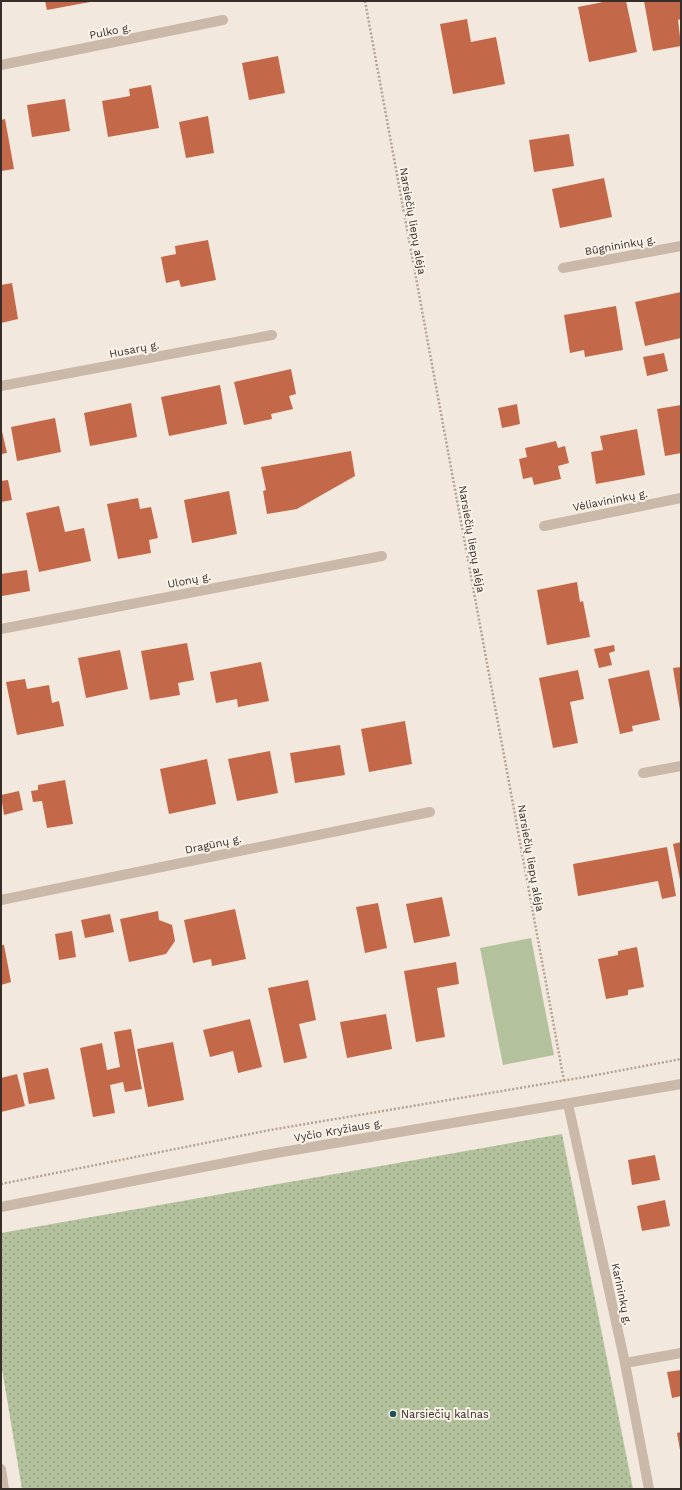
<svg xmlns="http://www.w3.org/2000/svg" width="682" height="1490" font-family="'Work Sans',sans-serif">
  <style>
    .grass { fill: url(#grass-dots) }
    .green { fill: #b4c19d }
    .building { fill: #c36849 }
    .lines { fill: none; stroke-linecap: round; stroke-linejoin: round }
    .path { stroke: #b6a293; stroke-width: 2.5; stroke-dasharray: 2 2; stroke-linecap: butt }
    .minor { stroke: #cab8a9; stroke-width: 10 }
    .poi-dot { fill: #1f5358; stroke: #f9f2e9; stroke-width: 1.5 }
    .labels { text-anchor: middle; stroke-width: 4; stroke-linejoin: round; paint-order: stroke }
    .street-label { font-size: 11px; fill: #372d29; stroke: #f9f2e9 }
    .poi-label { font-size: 11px; fill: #372d29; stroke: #f9f2e9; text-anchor: start }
  </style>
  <defs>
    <pattern id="grass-dots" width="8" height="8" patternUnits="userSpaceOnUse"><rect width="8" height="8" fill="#b4c19d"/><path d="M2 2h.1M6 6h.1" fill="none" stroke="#939d80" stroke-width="1.8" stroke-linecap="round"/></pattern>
  </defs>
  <rect width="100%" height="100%" fill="#f2e8dd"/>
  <path class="grass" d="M562,1134L633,1489H22L1,1363V1233Z"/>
  <path class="green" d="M531,938L554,1055L503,1065L480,948Z"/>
  <path class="building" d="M45,1H90V2L47,10Z
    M608,1H626L637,52L589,62L578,7Z
    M644,1H681V19L678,20L681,46L653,51Z
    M467,19L471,42L496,37L505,84L453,94L440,24Z
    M278,56L285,93L249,100L242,63Z
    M151,85L159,128L108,137L102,101L130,96L129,89Z
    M65,99L70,131L32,137L27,105Z
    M208,116L214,153L186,158L179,122Z
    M5,119L14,169L1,171V120Z
    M569,134L574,166L534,172L529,140Z
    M604,178L612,217L560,228L552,189Z
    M208,240L216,280L181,287L179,280L166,283L161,257L176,254L175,246Z
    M12,283L18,319L1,323V285Z
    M681,292V338L645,346L635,302Z
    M616,306L623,350L585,357L584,350L570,353L564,315Z
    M664,353L668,371L647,376L643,357Z
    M291,369L296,394L289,396L293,409L271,414L272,419L244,425L234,382Z
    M220,385L227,424L169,436L161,397Z
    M131,403L137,437L90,446L84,413Z
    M517,404L520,424L502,428L498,408Z
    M681,405V453L665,456L657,409Z
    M55,418L61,452L17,461L11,427Z
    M1,427L7,453L1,454Z
    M637,429L645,475L596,484L591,452L603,450L600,436Z
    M556,441L558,448L565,446L569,463L558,466L561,479L534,485L532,477L523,479L519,459L527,457L525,448Z
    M351,451L355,476L297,509L267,514L263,491L266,490L261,467Z
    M8,480L12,500L1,502V481Z
    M229,491L237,534L192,543L184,500Z
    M138,498L140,509L151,507L158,538L149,540L151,553L118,559L107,504Z
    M59,506L65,532L84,528L91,561L39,572L26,513Z
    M27,570L30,591L2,596L1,574Z
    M577,582L580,602L583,601L590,637L547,645L537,590Z
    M187,643L194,680L178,683L180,695L150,700L141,651Z
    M614,645L615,651L609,653L612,665L599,668L594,649Z
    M120,650L128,689L86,698L78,658Z
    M261,662L269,701L238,707L237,699L216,703L210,672Z
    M681,667V710H680L673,668Z
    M578,670L584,699L570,702L578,743L553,748L539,678Z
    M649,670L660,720L632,726L633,731L620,734L608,679Z
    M25,679L27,689L49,685L52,703L59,701L64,726L17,735L6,682Z
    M405,721L412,764L369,772L361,729Z
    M340,745L345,775L295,783L290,753Z
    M270,751L278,793L237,801L228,759Z
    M207,759L216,804L169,814L160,769Z
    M65,780L73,824L47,828L42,801L33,802L31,791L38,790V785Z
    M19,791L23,810L4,815L1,795Z
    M681,842V880H680L673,844Z
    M667,847L676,896L662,899L658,881L578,896L573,864Z
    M442,897L450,936L414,943L406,904Z
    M378,903L387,948L365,953L356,907Z
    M235,909L246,959L212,966L211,959L193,963L184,920Z
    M158,911L159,920L172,925L175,941L166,954L129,962L120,919Z
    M110,914L114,932L85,938L81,920Z
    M72,931L76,957L59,960L55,934Z
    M1,945H4L11,982L1,985Z
    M637,947L644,987L628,990V995L606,999L598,959L618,955V951Z
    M456,962L459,984L437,988L445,1037L416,1042L404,971Z
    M308,980L316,1020L299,1024L307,1058L284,1063L268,988Z
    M386,1014L392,1049L347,1058L340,1022Z
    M250,1019L262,1067L238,1073L233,1051L210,1057L203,1030Z
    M131,1029L142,1089L125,1092L123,1082L110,1085L115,1113L93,1117L80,1048L102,1043L107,1070L120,1067L114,1032Z
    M173,1042L184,1100L148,1107L137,1049Z
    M48,1068L55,1099L29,1104L23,1073Z
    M17,1074L25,1106L1,1112V1078Z
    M655,1155L660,1180L632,1185L628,1160Z
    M665,1200L670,1226L642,1231L637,1206Z
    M681,1370V1396L672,1398L667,1372Z
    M681,1432V1450H680L677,1433Z"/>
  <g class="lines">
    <path class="path" d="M365,1L564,1081
      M1,1184L270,1130L591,1076L681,1059"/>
    <path class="minor" d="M1,65L223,20
      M563,268L681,246
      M1,386L272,335
      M544,526L681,498
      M1,629L382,556
      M643,773L681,766
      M1,900L430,812
      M568,1104L625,1363L649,1489
      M1,1207L265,1155L681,1084
      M625,1363L681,1353
      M1,1469L4,1489"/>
  </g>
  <circle class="poi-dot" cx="393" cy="1414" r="4"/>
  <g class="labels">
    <g class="street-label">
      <text transform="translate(110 31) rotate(-11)" y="4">Pulko g.</text>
      <text transform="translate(413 221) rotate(80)" y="4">Narsiečių liepų alėja</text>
      <text transform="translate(620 245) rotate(-10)" y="4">Būgnininkų g.</text>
      <text transform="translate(134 349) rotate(-11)" y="4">Husarų g.</text>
      <text transform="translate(610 500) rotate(-11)" y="4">Vėliavininkų g.</text>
      <text transform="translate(472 539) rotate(80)" y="4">Narsiečių liepų alėja</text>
      <text transform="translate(189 580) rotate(-11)" y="4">Ulonų g.</text>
      <text transform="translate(213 844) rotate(-12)" y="4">Dragūnų g.</text>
      <text transform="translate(531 858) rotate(80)" y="4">Narsiečių liepų alėja</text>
      <text transform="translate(338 1130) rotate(-10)" y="4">Vyčio Kryžiaus g.</text>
      <text transform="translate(622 1294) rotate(78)" y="4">Karininkų g.</text>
    </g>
    <g class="poi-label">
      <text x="401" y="1418">Narsiečių kalnas</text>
    </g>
  </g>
  <rect width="682" height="1490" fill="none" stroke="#372d29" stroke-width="4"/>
</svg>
